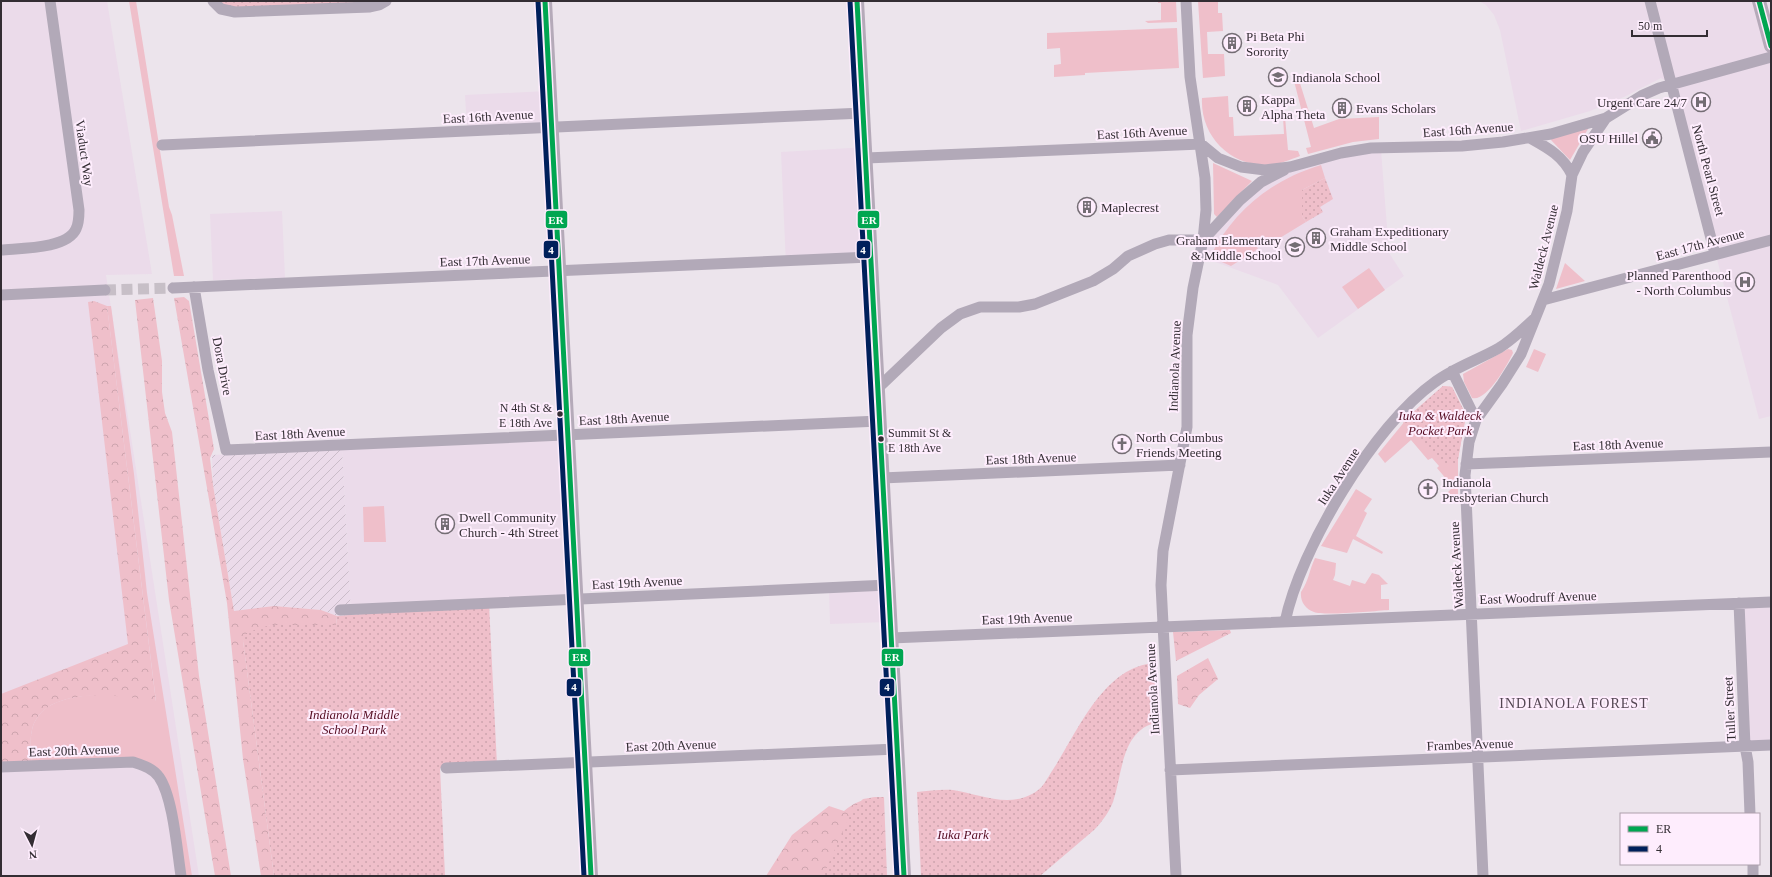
<svg xmlns="http://www.w3.org/2000/svg" width="1772" height="877" font-family="'Times New Roman',serif">
  <style>
    .built { fill: #ebdbea }
    .industrial { fill: url(#industrial-furrows) }
    .green { fill: #efbfca }
    .forest { fill: url(#forest-crowns) }
    .park { fill: url(#park-dots) }
    .lines { fill: none; stroke-linecap: round; stroke-linejoin: round }
    .minor-tunnel { stroke: #c7bfc7; stroke-width: 11; stroke-dasharray: 11 5.5; stroke-linecap: butt }
    .minor { stroke: #b2a9b8; stroke-width: 11 }
    .major { stroke: #b5aab9; stroke-width: 14 }
    .bus-1-casing { stroke: #feedfd; stroke-width: 8 }
    .bus-2-casing { stroke: #feedfd; stroke-width: 8 }
    .bus-1 { stroke: #00a651; stroke-width: 5 }
    .bus-2 { stroke: #00205b; stroke-width: 5 }
    .bus-dot { fill: #332d33; stroke: #feedfd; stroke-width: 1.5 }
    .labels { text-anchor: middle; stroke-width: 4; stroke-linejoin: round; paint-order: stroke }
    .bus-label { font-size: 12px; fill: #332d33; stroke: #feedfd; text-anchor: end }
    .poi-label { font-size: 13px; fill: #332d33; stroke: #feedfd; text-anchor: start }
    .street-label { font-size: 13px; fill: #332d33; stroke: #feedfd }
    .park-label { font-size: 13px; font-style: italic; fill: #570e24; stroke: #feedfd }
    .neighbourhood-label { font-size: 14px; letter-spacing: 1px; fill: #534552; stroke: #feedfd }
    .line-badge { stroke: #feedfd; stroke-width: 1.5 }
    .badge-label { font-size: 11px; text-anchor: middle; font-weight: bold; fill: #fff }
  </style>
  <defs>
    <pattern id="industrial-furrows" width="10" height="10" patternUnits="userSpaceOnUse"><rect width="10" height="10" fill="#ebdbea"/><path d="M-1 1l2-2M0 10L10 0M9 11l2-2" fill="none" stroke="#cabcc9"/></pattern>
    <pattern id="forest-crowns" width="20" height="18" patternUnits="userSpaceOnUse"><rect width="20" height="18" fill="#efbfca"/><path d="M2 6a3 3 0 1 1 6 0M12 15a3 3 0 1 1 6 0" fill="none" stroke="#cda4ae"/></pattern>
    <pattern id="park-dots" width="8" height="8" patternUnits="userSpaceOnUse"><rect width="8" height="8" fill="#efbfca"/><path d="M2 2h.1M6 6h.1" fill="none" stroke="#cda4ae" stroke-width="1.8" stroke-linecap="round"/></pattern>
  </defs>
  <rect width="100%" height="100%" fill="#ece4ec"/>
  <path class="built" d="M1,1H107L152,274L106,275L199,876H1Z
    M1479,1H1771V416L1759,419L1671,84L1661,78L1624,97L1590,111L1521,131L1500,30L1494,15L1486,5Z
    M547,91L548,124L467,129L465,95Z
    M868,147L874,261L786,265L781,152Z
    M1381,150L1389,253L1404,276L1318,338L1278,285L1199,256L1203,240L1240,200L1290,167Z
    M282,211L285,278L213,280L210,214Z
    M563,438L576,599L351,615L342,449Z
    M886,586L887,622L830,624L829,588Z
    M1739,602H1771V745L1745,746Z"/>
  <path class="industrial" d="M342,449L351,615L337,616L321,610L274,606L234,612L213,485L212,455Z"/>
  <path class="green" d="M129,1H136L169,207L172,215L184,276H174Z
    M1158,1H1176L1177,22L1148,23L1145,21L1161,20V3H1158Z
    M1198,1H1218V13H1222L1223,31L1207,32L1208,54H1224L1225,76L1203,78Z
    M1177,28L1179,68L1085,73V75L1054,77V65L1061,64L1060,48L1047,49V33Z
    M1299,80L1314,128L1339,119L1379,117V139L1353,142L1308,154L1306,148L1311,147L1294,81Z
    M1228,96L1229,117H1233L1234,136L1284,134L1283,117H1285L1288,150L1298,151L1300,156C1289,160 1278,165 1267,165C1229,166 1200,135 1202,98Z
    M1584,128L1588,129L1570,160L1551,140L1553,137Z
    M1213,163L1252,181L1217,217L1214,214Z
    M1321,165L1325,178L1302,190V216L1306,222L1270,244L1267,241L1257,247L1258,249L1231,266L1210,257C1233,211 1271,180 1321,165Z
    M1565,263L1585,281L1556,289Z
    M1369,268L1385,290L1358,309L1342,287Z
    M107,306H111L134,474L147,593L192,876H182L167,794L147,766H32C31,752 28,730 37,718C53,692 108,693 135,697C142,698 149,700 156,701Z
    M1508,349L1512,350L1513,353C1507,365 1487,402 1472,398L1464,382L1463,374Z
    M1534,349L1546,354L1538,372L1526,367Z
    M1443,386L1452,387L1466,415L1458,458V498L1448,499V492L1453,487L1437,468L1439,466L1432,458L1428,460L1411,440L1385,463L1378,454L1410,415Z
    M1356,489L1372,499L1364,511L1367,513L1356,536L1383,552L1382,554L1353,539L1347,553L1321,546Z
    M384,506L386,542H364L363,507Z
    M1315,558L1336,563L1335,575L1333,580L1350,586L1352,580L1365,584L1372,573L1379,575L1388,584L1381,585V599H1389V610C1375,611 1324,616 1314,612C1305,609 1300,601 1301,592C1309,580 1309,571 1315,558Z"/>
  <path class="forest" d="M184,297L189,301L214,449L210,458L213,485L234,611L274,606L321,610L337,616L336,625H270L243,641L274,876H261L243,759L227,603L174,298Z
    M153,298L162,361V392L165,413L172,432L199,676L231,876H215L169,600L135,300Z
    M94,301L107,306L156,702C125,695 57,687 37,718C28,730 31,752 32,766L1,767V694L128,644L88,302Z
    M1230,630L1231,633L1176,661L1173,632Z
    M1208,658L1218,679L1199,695L1190,708L1178,704L1177,676Z
    M876,797H884L887,876H766L792,835L829,806L844,811C853,803 864,799 876,797Z"/>
  <path class="park" d="M213,1H386L235,12Z
    M1325,178L1333,199L1320,207L1323,212L1306,222L1302,216V190Z
    M1443,386L1452,387L1466,415L1457,465L1444,463L1403,423L1410,415Z
    M489,604L497,765L440,768L445,876H274L243,641L248,632L270,625H336L337,616Z
    M1155,663L1158,722C1121,730 1123,772 1113,802C1109,812 1102,822 1094,830L1040,876H921L917,792C928,791 942,789 953,790C979,794 1005,807 1030,795C1043,790 1047,778 1054,768C1078,731 1104,666 1155,663Z
    M876,797H880L884,876H823L853,809L863,799Z"/>
  <g class="lines">
    <path class="minor-tunnel" d="M105,290L173,288"/>
    <path class="minor" d="M213,1L221,9L235,12L370,7L379,5L386,1
      M1650,1L1715,254
      M1530,138C1548,148 1563,156 1572,175
      M162,145L863,113
      M866,158L1201,144L1218,158L1241,167L1265,170L1290,167L1341,153L1371,148L1462,146L1503,142L1551,134L1606,118L1643,95L1659,88L1771,57
      M1,250C21,248 67,249 76,229C79,223 79,217 79,210L50,1
      M194,287L208,370L226,450L879,421
      M173,288L870,257
      M1,295L105,290
      M1543,300L1771,240
      M1452,371L1476,420
      M878,388L941,328L960,314L980,307H1019L1035,304L1093,281L1113,269L1128,256L1155,244L1169,240H1203L1240,200L1261,182L1284,170
      M1466,464L1771,452
      M882,478L1180,465
      M1739,603L1745,746L1748,762L1750,814
      M340,610L888,585
      M1285,622C1300,549 1374,425 1435,382C1455,367 1478,360 1499,348C1512,340 1523,329 1534,319
      M891,638L1771,602
      M1,767L133,762C142,765 153,768 159,777C173,797 177,850 181,876
      M446,768L897,749
      M1170,770L1771,745
      M1753,864V876
      M1176,876L1161,585L1163,551L1187,427V335L1193,288L1203,240L1206,210L1205,178L1190,77L1186,1
      M1483,876L1465,475L1469,442L1476,420L1502,384L1521,354L1549,284L1567,211L1572,175L1583,152L1606,118"/>
    <path class="major" d="M545,1L591,876
      M857,1L904,876
      M1759,1L1771,46"/>
    <g class="bus-1-casing">
      <path id="bus-1" d="M545,1L591,876
        M857,1L904,876
        M1759,1L1771,46"/>
    </g>
    <g class="bus-2-casing">
      <path id="bus-2" d="M538,1L584,876
        M850,1L897,876"/>
    </g>
    <use href="#bus-1" class="bus-1"/>
    <use href="#bus-2" class="bus-2"/>
  </g>
  <defs>
    <g id="building-ring" transform="scale(1)"><circle r="9.5" fill="#feedfd" stroke="#746d74" stroke-width="1.5"/><path d="M-4-6H4V6H1V3H-1V6H-4ZM-2.5-4.3h1.7v1.8h-1.7ZM.8-4.3h1.7v1.8H.8ZM-2.5-1h1.7V.8h-1.7ZM.8-1h1.7V.8H.8Z" fill="#746d74"/></g>
    <g id="school-ring" transform="scale(1)"><circle r="9.5" fill="#feedfd" stroke="#746d74" stroke-width="1.5"/><path d="M0-5L7-2L0 1L-7-2ZM-4 1L0 2.5L4 1V4Q0 6-4 4Z" fill="#746d74"/></g>
    <g id="hospital-ring" transform="scale(1)"><circle r="9.5" fill="#feedfd" stroke="#746d74" stroke-width="1.5"/><path d="M-5-5h3v3.5h4V-5h3V5h-3V1.5h-4V5h-3Z" fill="#746d74"/></g>
    <g id="civic-ring" transform="scale(1)"><circle r="9.5" fill="#feedfd" stroke="#746d74" stroke-width="1.5"/><path d="M-.6-6.5H3V-4.5H.6V-3L4-1V1h2V6H-6V1h2V-1L-.6-3ZM-1.2 2.5V6h2.4V2.5Z" fill="#746d74"/></g>
    <g id="church-ring" transform="scale(1)"><circle r="9.5" fill="#feedfd" stroke="#746d74" stroke-width="1.5"/><path d="M-1.2-6h2.4v3.5h3.3v2.4h-3.3V6h-2.4V-.1h-3.3v-2.4h3.3Z" fill="#746d74"/></g>
  </defs>
  <g fill-rule="evenodd">
    <use href="#building-ring" x="1232" y="43"/>
    <use href="#school-ring" x="1278" y="77"/>
    <use href="#hospital-ring" x="1701" y="102"/>
    <use href="#building-ring" x="1247" y="106"/>
    <use href="#building-ring" x="1342" y="108"/>
    <use href="#civic-ring" x="1652" y="138"/>
    <use href="#building-ring" x="1087" y="207"/>
    <use href="#building-ring" x="1316" y="238"/>
    <use href="#school-ring" x="1295" y="247"/>
    <use href="#hospital-ring" x="1745" y="282"/>
    <use href="#church-ring" x="1122" y="444"/>
    <use href="#church-ring" x="1428" y="489"/>
    <use href="#building-ring" x="445" y="524"/>
  </g>
  <g class="bus-dot">
    <circle cx="560" cy="414" r="3.5"/>
    <circle cx="881" cy="439" r="3.5"/>
  </g>
  <g class="labels">
    <g class="bus-label">
      <text x="552" y="412">N 4th St &amp;<tspan x="552" dy="15">E 18th Ave</tspan></text>
      <text x="888" y="437" text-anchor="start">Summit St &amp;<tspan x="888" dy="15">E 18th Ave</tspan></text>
    </g>
    <g class="poi-label">
      <text x="1246" y="41">Pi Beta Phi<tspan x="1246" dy="15">Sorority</tspan></text>
      <text x="1292" y="82">Indianola School</text>
      <text x="1261" y="104">Kappa<tspan x="1261" dy="15">Alpha Theta</tspan></text>
      <text x="1687" y="107" text-anchor="end">Urgent Care 24/7</text>
      <text x="1356" y="113">Evans Scholars</text>
      <text x="1638" y="143" text-anchor="end">OSU Hillel</text>
      <text x="1101" y="212">Maplecrest</text>
      <text x="1330" y="236">Graham Expeditionary<tspan x="1330" dy="15">Middle School</tspan></text>
      <text x="1281" y="245" text-anchor="end">Graham Elementary<tspan x="1281" dy="15">&amp; Middle School</tspan></text>
      <text x="1731" y="280" text-anchor="end">Planned Parenthood<tspan x="1731" dy="15">- North Columbus</tspan></text>
      <text x="1136" y="442">North Columbus<tspan x="1136" dy="15">Friends Meeting</tspan></text>
      <text x="1442" y="487">Indianola<tspan x="1442" dy="15">Presbyterian Church</tspan></text>
      <text x="459" y="522">Dwell Community<tspan x="459" dy="15">Church - 4th Street</tspan></text>
    </g>
    <g class="street-label">
      <text transform="translate(488 116) rotate(-3)" y="5">East 16th Avenue</text>
      <text transform="translate(1468 129) rotate(-4)" y="5">East 16th Avenue</text>
      <text transform="translate(1142 132) rotate(-3)" y="5">East 16th Avenue</text>
      <text transform="translate(85 153) rotate(82)" y="5">Viaduct Way</text>
      <text transform="translate(1709 170) rotate(75)" y="5">North Pearl Street</text>
      <text transform="translate(1700 244) rotate(-15)" y="5">East 17th Avenue</text>
      <text transform="translate(1543 247) rotate(-76)" y="5">Waldeck Avenue</text>
      <text transform="translate(485 260) rotate(-2)" y="5">East 17th Avenue</text>
      <text transform="translate(223 366) rotate(79)" y="5">Dora Drive</text>
      <text transform="translate(1174 366) rotate(-88)" y="5">Indianola Avenue</text>
      <text transform="translate(624 418) rotate(-3)" y="5">East 18th Avenue</text>
      <text transform="translate(300 433) rotate(-3)" y="5">East 18th Avenue</text>
      <text transform="translate(1618 444) rotate(-2)" y="5">East 18th Avenue</text>
      <text transform="translate(1031 458) rotate(-2)" y="5">East 18th Avenue</text>
      <text transform="translate(1338 476) rotate(-57)" y="5">Iuka Avenue</text>
      <text transform="translate(1456 565) rotate(-93)" y="5">Waldeck Avenue</text>
      <text transform="translate(637 582) rotate(-3)" y="5">East 19th Avenue</text>
      <text transform="translate(1538 597) rotate(-2)" y="5">East Woodruff Avenue</text>
      <text transform="translate(1027 618) rotate(-2)" y="5">East 19th Avenue</text>
      <text transform="translate(1152 689) rotate(-93)" y="5">Indianola Avenue</text>
      <text transform="translate(1729 709) rotate(-93)" y="5">Tuller Street</text>
      <text transform="translate(1470 744) rotate(-2)" y="5">Frambes Avenue</text>
      <text transform="translate(671 745) rotate(-2)" y="5">East 20th Avenue</text>
      <text transform="translate(74 750) rotate(-2)" y="5">East 20th Avenue</text>
    </g>
    <g class="park-label">
      <text x="1440" y="420">Iuka &amp; Waldeck<tspan x="1440" dy="15">Pocket Park</tspan></text>
      <text x="354" y="719">Indianola Middle<tspan x="354" dy="15">School Park</tspan></text>
      <text x="963" y="839">Iuka Park</text>
    </g>
    <g class="neighbourhood-label">
      <text x="1574" y="708">INDIANOLA FOREST</text>
    </g>
  </g>
  <g class="line-badge">
    <rect x="545" y="210" width="23" height="19" rx="4" fill="#00a651"/>
    <rect x="857" y="210" width="23" height="19" rx="4" fill="#00a651"/>
    <rect x="856" y="240" width="15" height="19" rx="4" fill="#00205b"/>
    <rect x="543" y="240" width="16" height="19" rx="4" fill="#00205b"/>
    <rect x="568" y="648" width="23" height="19" rx="4" fill="#00a651"/>
    <rect x="881" y="648" width="23" height="19" rx="4" fill="#00a651"/>
    <rect x="879" y="678" width="16" height="19" rx="4" fill="#00205b"/>
    <rect x="566" y="678" width="16" height="19" rx="4" fill="#00205b"/>
  </g>
  <g class="badge-label">
    <text x="556" y="224">ER</text>
    <text x="869" y="224">ER</text>
    <text x="863" y="254">4</text>
    <text x="551" y="254">4</text>
    <text x="580" y="661">ER</text>
    <text x="892" y="661">ER</text>
    <text x="887" y="691">4</text>
    <text x="574" y="691">4</text>
  </g>
  <rect width="1772" height="877" fill="none" stroke="#332d33" stroke-width="4"/>
  <rect x="1620" y="813" width="140" height="52" fill="#feedfd" stroke="#ada0ac"/>
  <rect x="1628" y="826" width="20" height="6" fill="#00a651" stroke="#ada0ac"/>
  <text x="1656" y="833" font-size="12" fill="#332d33">ER</text>
  <rect x="1628" y="846" width="20" height="6" fill="#00205b" stroke="#ada0ac"/>
  <text x="1656" y="853" font-size="12" fill="#332d33">4</text>
  <g transform="translate(32 845) rotate(174)" stroke="#feedfd" stroke-width="3" paint-order="stroke">
  <path d="M0-3L7 15L0 10L-7 15Z" fill="#332d33"/>
  <text y="-6" font-size="11" font-weight="bold" text-anchor="middle" fill="#332d33">N</text>
  </g>
  <path d="M1632 30v6h75v-6" fill="none" stroke="#332d33" stroke-width="2"/>
  <text x="1638" y="30" font-size="12" fill="#332d33" stroke="#feedfd" stroke-width="3" paint-order="stroke">50 m</text>
</svg>
